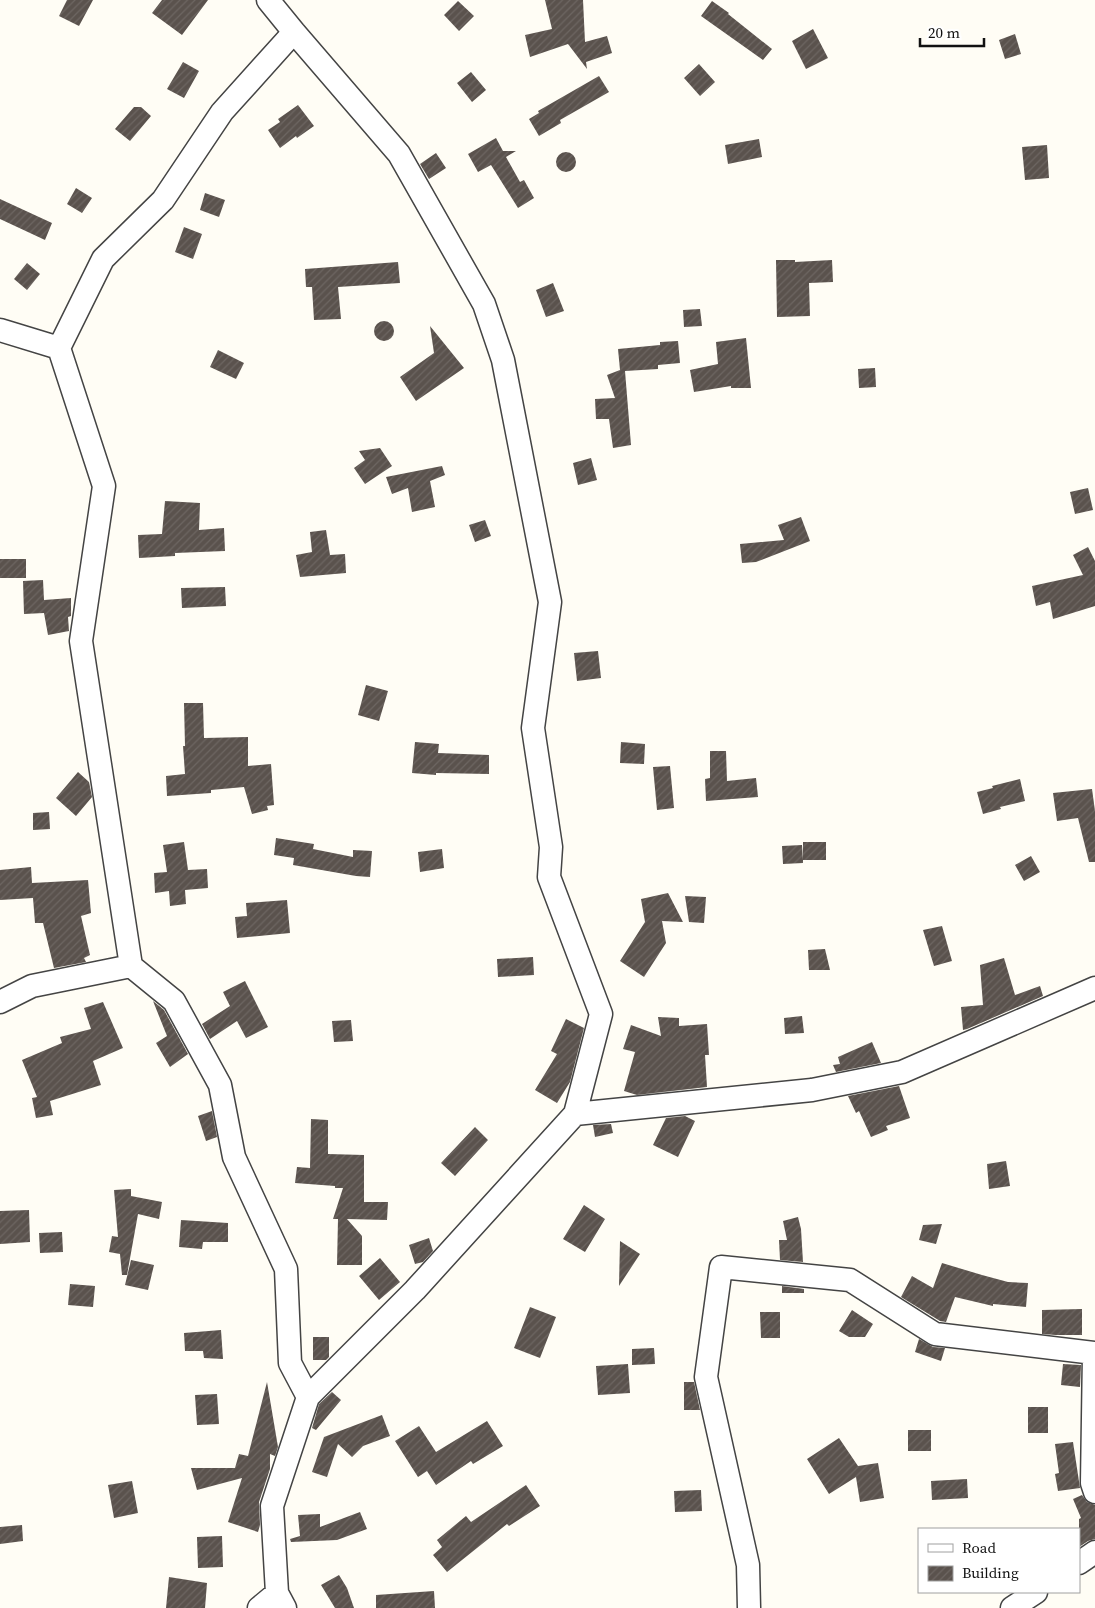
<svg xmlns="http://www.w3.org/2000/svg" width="1095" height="1608" font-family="'Source Serif 4',serif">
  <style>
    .building { fill: url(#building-hatch) }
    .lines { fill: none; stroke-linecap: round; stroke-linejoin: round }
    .minor-casing { stroke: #444; stroke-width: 25 }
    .minor { stroke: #fff; stroke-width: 22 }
  </style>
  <defs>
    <pattern id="building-hatch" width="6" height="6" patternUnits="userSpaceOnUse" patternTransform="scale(1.25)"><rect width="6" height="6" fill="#5a524d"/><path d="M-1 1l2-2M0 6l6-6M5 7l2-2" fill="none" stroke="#6d6662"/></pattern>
  </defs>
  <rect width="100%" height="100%" fill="#fffdf5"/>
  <path class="building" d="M67,0H93L79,26L59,16Z
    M162,0H208L182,35L152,13Z
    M545,0H583L585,42L607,36L612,53L586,62L587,69L568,44L530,57L525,35L552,29Z
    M458,1L474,16L459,31L444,15Z
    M712,1L729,13L728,14L772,49L763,60L701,16Z
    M813,29L828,58L806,69L792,41Z
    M1015,34L1021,54L1005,59L999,40Z
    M183,62L199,71L184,98L167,89Z
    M699,64L715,82L700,96L684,78Z
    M471,72L486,90L472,102L457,83Z
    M599,76L609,92L560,120L561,123L539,136L529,119L539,113L538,111Z
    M298,105L314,126L297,138L296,136L280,148L268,130L280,122L278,119Z
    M134,107H141L151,116L130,141L115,129Z
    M496,138L503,151H516L506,157L520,182L524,180L534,198L518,208L491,165L478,172L468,154Z
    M759,139L762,157L728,164L725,145Z
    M1047,145L1049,178L1025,180L1022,147Z
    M556 162a10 10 0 1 1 20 0a10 10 0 1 1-20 0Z
    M436,153L446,168L429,179L420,164Z
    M76,188L92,198L82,213L67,204Z
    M205,193L225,200L219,217L200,210Z
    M0,199L52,223L45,240L0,219Z
    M184,227L202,234L193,259L175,252Z
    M776,260H795V262L832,260L833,282L809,283L810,316L777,317Z
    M398,262L400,283L338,287L341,319L314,320L312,287H306L305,269Z
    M27,263L40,274L27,290L14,279Z
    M553,283L564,311L546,317L536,290Z
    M700,309L702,326L684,327L683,310Z
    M374 331a10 10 0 1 1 20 0a10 10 0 1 1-20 0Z
    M430,326L464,368L416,401L400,377L434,353Z
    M746,338L751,388H731V386L694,392L690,370L718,364L716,342Z
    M678,341L680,363L658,365V369L625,371L631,445L613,448L609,419H596L595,399L615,398L607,375L620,370L618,349L660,345V342Z
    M218,350L244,363L236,379L210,367Z
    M875,368L876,387L859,388L858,369Z
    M380,448L392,466L365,484L354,468L365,460L359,451Z
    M591,458L597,480L578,485L573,463Z
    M442,466L445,475L430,481L435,507L412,512L408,488L392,494L386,477Z
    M1088,488L1093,510L1075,514L1070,492Z
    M165,501L200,503L199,530L224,528L225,551L175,553V556L139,558L138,535L162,534Z
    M801,517L810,541L756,562L742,563L740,544L784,540L778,525Z
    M485,520L491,536L475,542L469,525Z
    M326,530L330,555L345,554L346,573L300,577L296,555L312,552L310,532Z
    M1088,547L1095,561V606L1053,619L1050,602L1036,606L1032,586L1083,575L1073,555Z
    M0,559H26V578H0Z
    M43,580L44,600L71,598V616L68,617L69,631L48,635L44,613L24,614L23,581Z
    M225,587L226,606L182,608L181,588Z
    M598,651L601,678L577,681L574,653Z
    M366,685L388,691L379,721L358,715Z
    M184,703H203L204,738L248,737V766L271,764L274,805L267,806L268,810L252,814L244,787L211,790V793L167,796L166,776L185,774L183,746H185Z
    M415,742L439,744L438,753L489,755V774L436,773V775L412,773Z
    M621,742L645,744L644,764L620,763Z
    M710,751H726L727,781L756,778L758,797L706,801L705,779L710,778Z
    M670,766L674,808L657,810L653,767Z
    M78,772L89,782L92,797L76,816L56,798Z
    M1020,779L1025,801L1000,807L1001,809L983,814L977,792L993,788L992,786Z
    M1092,789L1095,811V862H1089L1078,818L1057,821L1053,793Z
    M49,812L50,829L33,830V813Z
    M276,838L314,844L313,849L353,857V850L372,851L370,877L356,876L293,865L294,858L274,855Z
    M184,842L188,870L207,869L208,888L185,890L186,904L170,906L169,891L155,893L154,873L167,872L163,845Z
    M803,842H826V860H803V863L783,864L782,846L802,845L803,860Z
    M442,849L444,868L420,872L418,852Z
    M1031,856L1040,872L1024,881L1015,865Z
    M31,867L32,883L88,880L91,913L81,916L90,955L84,958L86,962L54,968L43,923H35L33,898L0,900V870Z
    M668,893L683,922L662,921L666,943L644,977L620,961L645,922L641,899Z
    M685,896L706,897L704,923L689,922Z
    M287,900L290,933L237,938L235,917L247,916L246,903Z
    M942,926L952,961L934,966L923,930Z
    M825,949L830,970H809L808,950Z
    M533,957L534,975L498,977L497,959Z
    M1004,958L1015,995L1040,986L1043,996L967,1029L963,1030L961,1007L983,1005L980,965Z
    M245,981L268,1027L246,1038L237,1021L210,1039L202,1024L230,1006L223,992Z
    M153,1001L164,1010L188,1054L170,1067L156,1043L167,1036Z
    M103,1002L123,1048L93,1061L101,1085L50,1101L53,1115L36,1118L32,1098L37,1097L22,1060L62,1043L60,1037L91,1029L84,1008Z
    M802,1016L804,1033L785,1034L784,1018Z
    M658,1017L679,1018V1026L707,1024L709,1055H705L707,1087L637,1095L624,1091L635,1052L623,1049L631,1025L661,1036Z
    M566,1019L584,1028L570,1082L557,1103L535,1090L557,1054L551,1051Z
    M351,1020L353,1041L334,1042L332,1021Z
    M872,1042L881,1063L836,1072L833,1065L840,1064L838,1057Z
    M899,1086L910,1118L886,1126L888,1130L871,1137L859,1111L856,1113L848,1096Z
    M212,1111L217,1137L206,1141L198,1116Z
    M685,1116L695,1121L678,1157L653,1145L666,1118Z
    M311,1119L328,1120V1154L364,1155V1202H388L387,1220L347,1219L362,1236V1265H337L338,1219H333L343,1188H335V1186L295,1183L297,1167L310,1168Z
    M611,1124L613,1133L595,1137L593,1125Z
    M475,1127L488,1140L455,1176L441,1163Z
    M1006,1161L1010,1186L989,1189L987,1164Z
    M131,1189V1196L162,1202L159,1219L138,1214L127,1275H122L120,1254L109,1252L112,1236L118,1237L114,1190Z
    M584,1205L605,1219L585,1252L563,1239Z
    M29,1210L30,1242L0,1244V1211Z
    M798,1217L801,1229L803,1262L780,1260L779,1240H787L783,1221Z
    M181,1220L228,1223V1242H203L202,1249L179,1247Z
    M942,1224L936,1244L919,1240L923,1225Z
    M62,1232L63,1252L40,1253L39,1233Z
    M429,1238L433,1251L423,1262L415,1264L409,1245Z
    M620,1241L640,1254L619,1286Z
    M380,1258L400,1282L379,1300L359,1276Z
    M131,1260L154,1265L148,1290L125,1285Z
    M942,1263L982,1275L1008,1282L1028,1283L1026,1307L993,1304V1306L955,1297L946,1322L940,1321L901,1297L912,1276L933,1288Z
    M70,1284L95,1286L93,1307L68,1305Z
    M782,1286L804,1289V1293H782Z
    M530,1307L556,1317L540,1358L514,1348Z
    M1082,1309V1335H1056L1042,1334V1310Z
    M852,1310L873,1324L865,1337H849L839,1331Z
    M760,1312H780V1338H761Z
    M221,1330L223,1359L204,1358L203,1351H185L184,1333Z
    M313,1337H329V1357L326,1360H313Z
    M919,1339L933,1347L945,1348L941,1361L915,1352Z
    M654,1348L655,1364L632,1365V1349Z
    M628,1364L630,1393L598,1395L596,1366Z
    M1063,1364L1081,1365L1080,1387L1061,1385Z
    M267,1382L278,1447L275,1456L270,1454V1469L259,1502L260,1525L258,1532L228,1522L242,1478L197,1490L191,1468H235L239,1454L248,1456Z
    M684,1382H694L700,1410H684Z
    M332,1392L341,1400L316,1430L312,1428L319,1404Z
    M217,1394L219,1424L197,1425L195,1395Z
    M1028,1407H1048V1433H1028Z
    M382,1415L390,1436L363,1446L352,1457L338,1444L327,1477L312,1472L324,1437Z
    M487,1421L503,1446L473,1464L471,1461L436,1485L427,1471L418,1477L395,1441L419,1426L436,1452Z
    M908,1430H931V1451H908Z
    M839,1438L858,1466L878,1463L884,1498L860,1502L856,1477L829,1494L807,1459Z
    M1073,1442L1080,1488L1058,1491L1055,1474L1059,1473L1055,1444Z
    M967,1479L968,1498L932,1500L931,1481Z
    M132,1481L138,1513L114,1518L108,1485Z
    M526,1485L540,1506L509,1526L507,1524L447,1572L433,1555L442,1547L437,1540L466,1516L471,1522Z
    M701,1490L702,1511L675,1512L674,1491Z
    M1082,1495L1087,1502L1095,1505V1539L1088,1541L1079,1547V1519L1081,1518L1073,1499Z
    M360,1512L367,1529L337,1540L291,1542L290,1539L300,1536L298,1515L320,1514V1527Z
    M22,1525L23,1541L0,1544V1527Z
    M222,1536L223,1567L198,1568L197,1537Z
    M339,1575L347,1588L354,1608H335L321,1585Z
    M169,1577L207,1583L205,1608H166Z
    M434,1591L435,1608H376V1595Z"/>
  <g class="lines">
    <g class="minor-casing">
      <path id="minor" d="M268,0L294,32L399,154L484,304L503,360L550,602L533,728L551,847L549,877L601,1014L575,1114
        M0,330L59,348
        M0,1002L32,986L131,966
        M308,1397L415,1290L575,1114L812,1090L902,1072L1095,988
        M1079,1563L1095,1552
        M259,1608L277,1593
        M285,1608L277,1593L272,1506L308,1397L290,1363L286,1269L234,1157L220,1085L174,1001L131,966L81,641L104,486L59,348L103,259L163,200L222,112L294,32
        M749,1608L748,1565L706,1377L721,1267L850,1280L935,1334L1094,1353L1092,1483L1095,1492
        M1012,1608L1036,1592"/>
    </g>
    <use href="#minor" class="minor"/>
  </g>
  <rect x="918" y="1528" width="162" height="65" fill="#ffffff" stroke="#a0a0a0"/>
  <rect x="928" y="1544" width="25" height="8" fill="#ffffff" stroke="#a0a0a0"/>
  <text x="962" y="1553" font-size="15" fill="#111111">Road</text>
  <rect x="928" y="1566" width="25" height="15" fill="url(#building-hatch)" stroke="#a0a0a0"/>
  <text x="962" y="1578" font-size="15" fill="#111111">Building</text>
  <path d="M920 38v8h64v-8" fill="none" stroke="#111111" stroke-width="2.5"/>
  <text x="928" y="38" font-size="15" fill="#111111" stroke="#ffffff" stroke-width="4" paint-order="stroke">20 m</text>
</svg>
